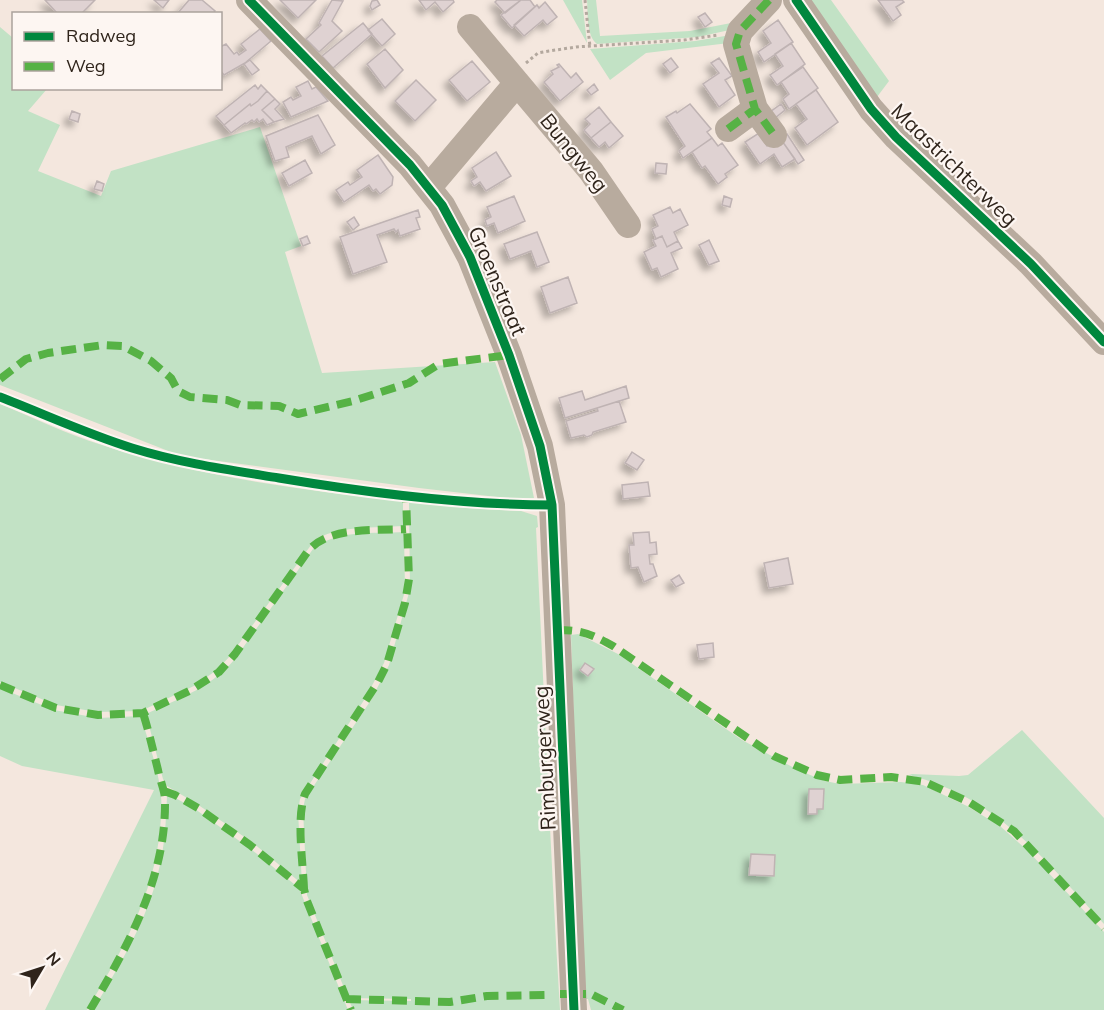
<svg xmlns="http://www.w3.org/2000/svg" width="1104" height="1010" font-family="Mulish,sans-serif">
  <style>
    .green { fill: #c2e2c5 }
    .building { fill: #dfd2d2; stroke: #bfb3b3; stroke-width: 1.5; filter: url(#shadow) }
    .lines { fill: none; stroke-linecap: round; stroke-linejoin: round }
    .path { stroke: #b3a89e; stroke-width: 3; stroke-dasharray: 3 3; stroke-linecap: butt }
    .minor { stroke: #b8ab9e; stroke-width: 26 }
    .quiet { stroke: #56b245; stroke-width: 8; stroke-dasharray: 15 8; stroke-linecap: butt }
    .cycleway-casing { stroke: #fdf6f2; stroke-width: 13 }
    .cycleway { stroke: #00873e; stroke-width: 9 }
    .labels { text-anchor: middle; stroke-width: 4.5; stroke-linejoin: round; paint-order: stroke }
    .street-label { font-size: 21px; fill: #2f241b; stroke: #fdf6f2 }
  </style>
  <defs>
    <filter id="shadow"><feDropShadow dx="-5.5" dy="5.5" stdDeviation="3" flood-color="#0004"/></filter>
  </defs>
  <rect width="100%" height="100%" fill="#f4e7de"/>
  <path class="green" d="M563,0H582L587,43Z
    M587,0H596L600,36L690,31L731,23L734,29L698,37L597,44C586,36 588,13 587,0Z
    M810,0H831L889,81L877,97Z
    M0,27L13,38L14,88L47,89L28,111L60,125L38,171L101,196L111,171L260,127L301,246L285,252L322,373L495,362L521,435L534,498L515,499L419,488L181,456L0,385Z
    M731,35L729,43L646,53L610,80L590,49L695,41Z
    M0,404C34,418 67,434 102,445C199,477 302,490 403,501V526C377,528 336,525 314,541L230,656L218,669L196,685L141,711L97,712L56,705L0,682Z
    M409,502L467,508L521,511L537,516L538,527L536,528C544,689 550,849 560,1010H353L349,1000L411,1001V999L348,998L307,895L303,809L305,799L371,700L389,665L410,589Z
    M404,532L405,591L384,663L366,697L300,799L298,812L302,884L253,843L197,804L167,786L163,779L146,714C178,699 215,686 237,656L313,549C337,529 374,534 404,532Z
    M578,634L618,654L742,740L798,770L825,781L840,784L901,782L923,785L967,806L1000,826L1028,851L1104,932V1010H591L588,999H583L571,635Z
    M0,688L54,710L98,718L141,716C148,742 159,770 161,796C162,807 161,818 160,829C154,896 121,953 87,1010H45L154,790L22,766L0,756Z
    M1022,730L1104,818V924C1044,860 999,798 909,775L912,774L959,776L968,775Z
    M167,796H172L195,809L252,850L299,888L348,1010H93C119,966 148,920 159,869C165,845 166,820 167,796Z"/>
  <path class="building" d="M45,0H95L81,14H58Z
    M154,0H169L163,8Z
    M189,0H202L215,11L213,14H177Z
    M280,0H316L298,18Z
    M332,0L343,1L332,21L342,31L319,52L306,39L321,25L319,23Z
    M377,0L380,5L372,10L370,6L372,1Z
    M419,0H453L454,2L443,12L435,2L426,10Z
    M497,0H521L505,13L495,2Z
    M521,0H530L535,7L512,28L501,15Z
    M878,0H902L904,2L896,7L901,15L893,21Z
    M545,2L557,17L547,25L543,20L524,36L514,25L537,5L539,8Z
    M705,13L712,22L705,27L698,17Z
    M382,19L395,34L382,46L368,30Z
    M778,20L793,42L764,62L758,52L771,43L763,31Z
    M363,23L372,34L333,68L322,56Z
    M260,29L271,41L245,63L224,75L220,70V47L226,44L234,54L237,52L239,55L246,50L241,44Z
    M791,43L805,64L777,85L770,75L783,66L775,54Z
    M385,49L403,70L385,88L367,64Z
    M671,58L678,67L670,73L663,64Z
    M719,58L732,76L725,80L735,95L719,107L703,84L719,73L711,63Z
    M250,60L259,70L252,75L244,64Z
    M472,61L490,82L467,101L449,80Z
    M559,64L571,78L576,73L583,82L560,101L544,82L553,74L551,71L559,67L557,65Z
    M803,67L818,88L789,109L783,99L789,94L781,82Z
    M416,80L436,100L415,121L395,101Z
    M308,81L312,89L316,87L328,101L291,117L283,102L291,97L293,100L301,96L296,87Z
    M594,84L598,90L591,95L587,90Z
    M255,85L258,89L261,85L267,91L258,101L251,106L250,104L224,125L216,116Z
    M816,90L838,122L807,145L795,128L807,119L796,104Z
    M267,91L275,99L262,110L274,122L267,125L263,119L259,122L257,119L254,122L252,120L246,124L245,123L231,133L224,125L250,104L251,106L258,101Z
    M275,99L280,104L275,109L284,119L274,122L262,110Z
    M690,104L711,129L707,132L712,138L683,158L679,151L685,146L666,117L676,111L677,113Z
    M781,104L785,110L775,118L770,112Z
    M599,107L611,122L591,138L584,130L590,124L585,119Z
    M72,111L80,114L78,122L69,119Z
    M318,115L335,145L321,154L312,136L286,147L289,157L275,161L266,136Z
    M611,122L623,136L609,148L605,142L599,147L591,138Z
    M759,133L767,146L780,138L795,159L782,167L774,154L760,164L745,142Z
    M787,134L804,160L798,164L780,138Z
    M712,138L718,146L722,143L738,165L725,174L727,177L718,184L705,166L702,168L692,152Z
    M496,152L511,176L486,191L480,182L474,186L471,181L477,177L472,168Z
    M378,155L393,177L392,185L380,194L376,189L373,191L369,185L344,202L336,190L348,182L350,185L362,177L357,170Z
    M305,160L312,173L289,186L282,173Z
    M656,163L667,164L666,174L655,173Z
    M97,181L104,184L102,191L94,189Z
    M514,196L525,221L498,233L494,223L487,226L485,220L491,217L487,207Z
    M724,196L732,199L730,207L722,205Z
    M670,207L673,213L680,209L688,225L674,232L678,241L667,247L662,236L656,239L652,229L658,226L653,215Z
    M418,210L420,217L416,218L420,229L400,236L398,230L396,232L394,229L377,235L387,262L353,274L340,237Z
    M354,217L359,225L353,230L347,222Z
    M537,232L549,262L537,267L531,251L510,259L504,244Z
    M307,236L310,243L303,246L300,239Z
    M662,236L667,247L678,241L682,248L671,253L678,269L661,277L657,268L652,270L644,252L656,246L653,240Z
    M709,240L719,261L709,265L699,245Z
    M568,277L577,303L550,313L541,287Z
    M626,386L629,398L565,418L559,398L582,391L585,400Z
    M619,401L626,422L593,432L592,435L587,437L584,435L571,438L566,421L598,411L597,408Z
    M632,452L644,460L637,470L625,463Z
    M648,482L650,496L623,499L622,485Z
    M649,532L650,543L656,542L657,554L649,555L650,564H653L657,576L644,582L638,567L631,568L629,545H634L633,533Z
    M788,558L793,584L769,588L764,563Z
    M679,575L684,583L676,587L671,580Z
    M713,643L714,657L699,659L697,645Z
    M585,663L594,669L588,676L580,670Z
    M809,789H824L823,809H817V814H808Z
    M751,854L775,855L774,876L749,875Z"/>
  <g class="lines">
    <path class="path" d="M585,0L590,47
      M526,63L538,53L549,51L576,47L684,40L718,35"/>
    <path class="minor" d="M249,0L410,165L442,205L470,257L509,355L540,446L552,505L574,1010
      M769,0L740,31L736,44L755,109L774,135
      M796,0L871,109L896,137L1031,264L1104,342
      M470,27L591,171L628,225
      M728,129L755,109
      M429,187L517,83"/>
    <path class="quiet" d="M769,0L740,31L736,44L755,109L774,135
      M728,129L755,109
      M0,379L26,359L48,353L103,345L123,346L151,361L171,378L178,391L190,397L227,400L240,405L279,406L298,414L353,401L409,383L439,364L509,355
      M557,630C583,630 591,634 613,646L774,756L817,775L840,780L891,777L925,782L969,802L1014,831L1104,928
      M0,685L56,708L98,715L143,713L191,690L219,672L235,654L308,551C329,526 375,531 406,529
      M164,791L175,795L198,808L250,845L304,889L307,901L351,1010
      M304,889C303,862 296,818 305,794L378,682L387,664L405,603L409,579L406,496
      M560,994H586
      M593,995L623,1010
      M346,999L450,1002L487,996L550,995
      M90,1010C128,946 166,878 165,801C165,790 160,781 158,770C153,750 149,732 143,713"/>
    <g class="cycleway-casing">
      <path id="cycleway" d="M249,0L410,165L442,205L470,257L509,355L540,446L552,505L574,1010
        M796,0L871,109L896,137L1031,264L1104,342
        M0,397C44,414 87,434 132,448C180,463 230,470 279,478C369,493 461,505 552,505"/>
    </g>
    <use href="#cycleway" class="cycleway"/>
  </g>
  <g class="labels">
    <g class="street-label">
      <text transform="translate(574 153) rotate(51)" y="7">Bungweg</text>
      <text transform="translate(954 165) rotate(44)" y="7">Maastrichterweg</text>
      <text transform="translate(497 281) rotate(67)" y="7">Groenstraat</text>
      <text transform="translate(545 758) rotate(-93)" y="7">Rimburgerweg</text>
    </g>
  </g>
  <rect x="12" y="12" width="210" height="78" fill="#fdf6f2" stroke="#aba29c" stroke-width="1.5"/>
  <rect x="24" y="32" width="30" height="9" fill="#00873e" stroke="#aba29c" stroke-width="1.5"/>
  <text x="66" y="42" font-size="18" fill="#2f241b">Radweg</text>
  <rect x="24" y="62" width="30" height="9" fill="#56b245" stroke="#aba29c" stroke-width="1.5"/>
  <text x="66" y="72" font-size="18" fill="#2f241b">Weg</text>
  <g transform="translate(42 968) rotate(51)" stroke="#fdf6f2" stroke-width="4.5" paint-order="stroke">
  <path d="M0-4.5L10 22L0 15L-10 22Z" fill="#2f241b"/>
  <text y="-9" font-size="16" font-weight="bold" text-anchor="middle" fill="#2f241b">N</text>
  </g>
</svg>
